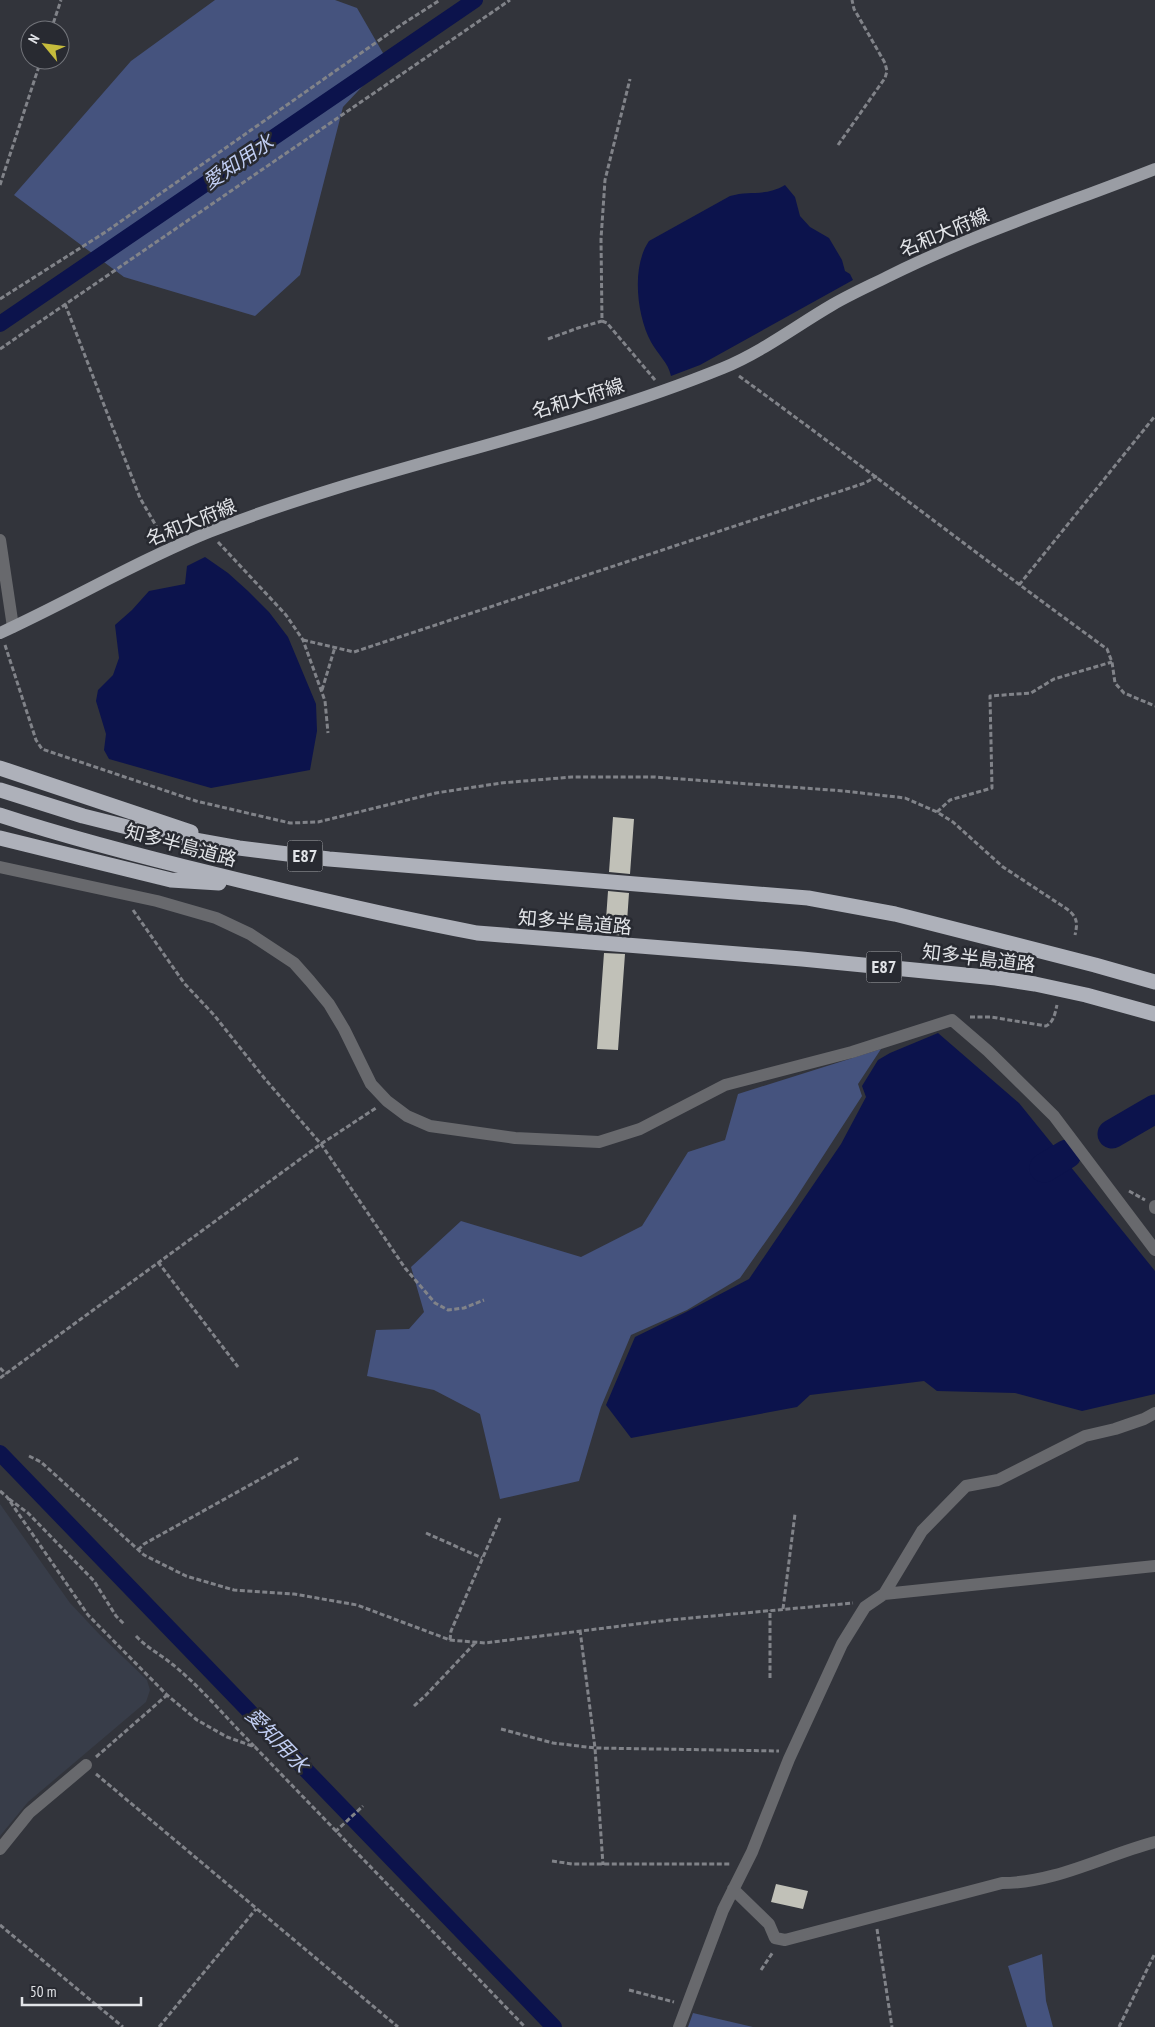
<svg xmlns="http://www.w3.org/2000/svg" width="1155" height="2027" font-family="'PT Sans Narrow','Noto Sans JP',sans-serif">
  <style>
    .built { fill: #383d49 }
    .green { fill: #45537e }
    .water { fill: #0c134c }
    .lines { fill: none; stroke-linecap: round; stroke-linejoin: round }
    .canal { stroke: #0c134c; stroke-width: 16 }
    .river { stroke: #0c134c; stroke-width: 29 }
    .building { fill: #c1c1b8 }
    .path { stroke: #818389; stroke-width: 3; stroke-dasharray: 5 2.5; stroke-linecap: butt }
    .minor { stroke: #68696d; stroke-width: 12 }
    .major { stroke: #9a9da4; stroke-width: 12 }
    .highway { stroke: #aeb1ba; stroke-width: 15 }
    .labels { text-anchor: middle; stroke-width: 5; stroke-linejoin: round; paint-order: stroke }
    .shield { fill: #282a31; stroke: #aaacb1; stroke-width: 1 }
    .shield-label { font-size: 18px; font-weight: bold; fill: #e2e4e8 }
    .street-label { font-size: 19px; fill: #e2e4e8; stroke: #282a31 }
    .water-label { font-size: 20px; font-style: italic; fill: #c0cdf2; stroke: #282a31 }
  </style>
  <rect width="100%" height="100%" fill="#32343b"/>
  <path class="built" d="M0,1504L70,1603L100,1635L147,1680L150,1690L146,1702L28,1802L0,1836Z"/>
  <path class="green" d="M215,0H335L357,8L387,60L343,107L300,275L255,316L124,277L14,195L131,61Z
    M881,1049L858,1084L862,1096L792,1204L740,1278L687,1310L631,1335L601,1407L579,1481L500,1499L480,1414L434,1390L367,1376L376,1330L409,1329L424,1312L411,1267L461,1221L581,1257L642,1226L688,1152L725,1140L738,1094Z
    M1042,1954L1046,2001L1053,2027H1027L1008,1966Z
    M693,2013L753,2027H688Z"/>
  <path class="water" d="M785,185L795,197L800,216L810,227L829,238L842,260L845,271L850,274L853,280L700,365L671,376C668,362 658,355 651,342C637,316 631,267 649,241L730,196C750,190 765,197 785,185Z
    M205,557L228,573L248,591L269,612L288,637L316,704L317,731L310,770L211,788L109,759L104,750L106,734L96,701L98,690L113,675L119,658L115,625L132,610L149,591L185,584L187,566Z
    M938,1033L1019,1103L1155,1271V1394L1082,1411L1015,1393L937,1391L924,1381L810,1395L797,1407L631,1438L606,1405L635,1337L686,1312L749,1279L841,1144L866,1097L862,1086L878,1060L890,1053Z"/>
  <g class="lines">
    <path class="canal" d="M0,324L475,0
      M0,1453L554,2027"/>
    <path class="river" d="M1112,1134L1155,1109
      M1044,1168L1067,1154"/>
  </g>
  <path class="building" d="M613,817L634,819L630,874L609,872Z
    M608,891L629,893L626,936L605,934Z
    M604,953L625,954L618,1050L597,1049Z
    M776,1884L808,1891L803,1909L771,1902Z"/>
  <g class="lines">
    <path class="path" d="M51,30L61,0
      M838,145L885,78L887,71L885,63L854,9L852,0
      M0,185L41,60
      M0,299L107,231L401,25L440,0
      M65,304L140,498L163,538
      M602,321L607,323L655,380
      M548,339L578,328L602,321L601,239L605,180L630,79
      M0,349L510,0
      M739,376C863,466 983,559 1107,649L1112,662L1115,683L1124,693L1155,706
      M218,542L286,615L303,640L325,701L328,733
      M1019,585L1155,416
      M303,640L354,652L865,483L877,476
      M5,645L36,740L42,749L196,801L290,823L318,822L436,793L501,783L572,777H654L844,791L905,798L937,812L953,822L1003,867L1067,909C1077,917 1078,922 1075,935
      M322,690L335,647
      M937,812L950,800L992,788L990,696L1031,693L1054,679L1112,662
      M133,910L184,983L214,1015L265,1079L321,1144L405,1268L435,1303L448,1310L464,1308L484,1300
      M970,1017H991L1046,1026C1054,1022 1055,1013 1057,1005
      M1129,1191L1145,1200
      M158,1262L238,1367
      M0,1368L6,1374
      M0,1378L321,1144L376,1108
      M29,1456L41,1462L144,1555L186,1576L234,1590L294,1594L357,1605L450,1640L485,1643L669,1620L853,1603
      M0,1491L7,1497L88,1615L167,1695L197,1720L227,1737L255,1747L525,2027
      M9,1499L28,1513L94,1581L116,1616L125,1625
      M426,1533L482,1558
      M138,1550L144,1544L300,1457
      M783,1609L795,1514
      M580,1630L595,1748L603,1865
      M136,1636C147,1648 160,1654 172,1664C202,1688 227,1719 254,1746
      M450,1640L451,1631L500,1518
      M770,1678V1610
      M414,1706L426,1695L475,1643
      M501,1729L553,1743L595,1748L779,1751
      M96,1757L167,1695
      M96,1774L398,2027
      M335,1832L363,1806
      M552,1861L572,1864H731
      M0,1925L123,2027
      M877,1929L892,2027
      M761,1970L773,1952
      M629,1990L674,2002
      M159,2027L256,1909
      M1119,2027L1155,1953"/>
    <path class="minor" d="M0,540L13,627
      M0,867L157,901L216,918L250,934L294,963L310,981L329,1004L344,1029L371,1084L387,1101L407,1116L430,1126L515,1138L599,1142L640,1129L725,1085L852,1052L952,1020L988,1051L1054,1116L1155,1250
      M1155,1206V1208
      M884,1594L1155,1566
      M0,1849L29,1813L86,1765
      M733,1889L769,1924L775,1938L785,1940L1002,1883C1056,1883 1105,1855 1155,1842
      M679,2027L723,1910L752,1852L789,1759L842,1644L865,1607L884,1594L922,1531L966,1486L998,1480L1085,1436L1115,1429L1144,1419L1155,1413"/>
    <path class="major" d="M0,633C70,601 137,561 209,532C377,466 556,436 723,368C762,352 796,326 832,305C849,295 869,286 887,277C973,234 1066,204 1155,169"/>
    <path class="highway" d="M0,768L191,832
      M0,790L83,816L139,830L239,848L329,859L808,898L895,914L1095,965L1155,982
      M0,815C73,839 148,858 222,876C307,897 392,917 477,933L802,959L996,978L1035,984L1086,995L1155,1014
      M0,838L171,880L219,883"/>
  </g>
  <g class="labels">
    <g class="shield">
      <rect x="287.5" y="840.5" width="35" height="31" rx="4"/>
      <rect x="866.5" y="951.5" width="35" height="31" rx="4"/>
    </g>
    <g class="shield-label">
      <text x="305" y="862">E87</text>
      <text x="884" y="973">E87</text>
    </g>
    <g class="street-label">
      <text transform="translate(944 232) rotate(-23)" y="7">名和大府線</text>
      <text transform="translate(578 398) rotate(-17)" y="7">名和大府線</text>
      <text transform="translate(191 522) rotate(-22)" y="7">名和大府線</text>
      <text transform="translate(181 845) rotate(15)" y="7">知多半島道路</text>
      <text transform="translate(575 922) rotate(5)" y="7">知多半島道路</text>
      <text transform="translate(979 958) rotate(7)" y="7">知多半島道路</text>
    </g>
    <g class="water-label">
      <text transform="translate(238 162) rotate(-34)" y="7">愛知用水</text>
      <text transform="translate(277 1740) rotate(46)" y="7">愛知用水</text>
    </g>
  </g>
  <g transform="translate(45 45) rotate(299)"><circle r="24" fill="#282a31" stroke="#72747a"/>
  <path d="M0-4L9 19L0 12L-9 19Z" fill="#c6bc3c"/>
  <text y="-8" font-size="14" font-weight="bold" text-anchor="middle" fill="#e2e4e8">N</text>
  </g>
  <path d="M22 1997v8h119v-8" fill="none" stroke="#e2e4e8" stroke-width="2.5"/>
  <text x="30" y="1997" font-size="15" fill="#e2e4e8" stroke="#282a31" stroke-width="4" paint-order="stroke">50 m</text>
</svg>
